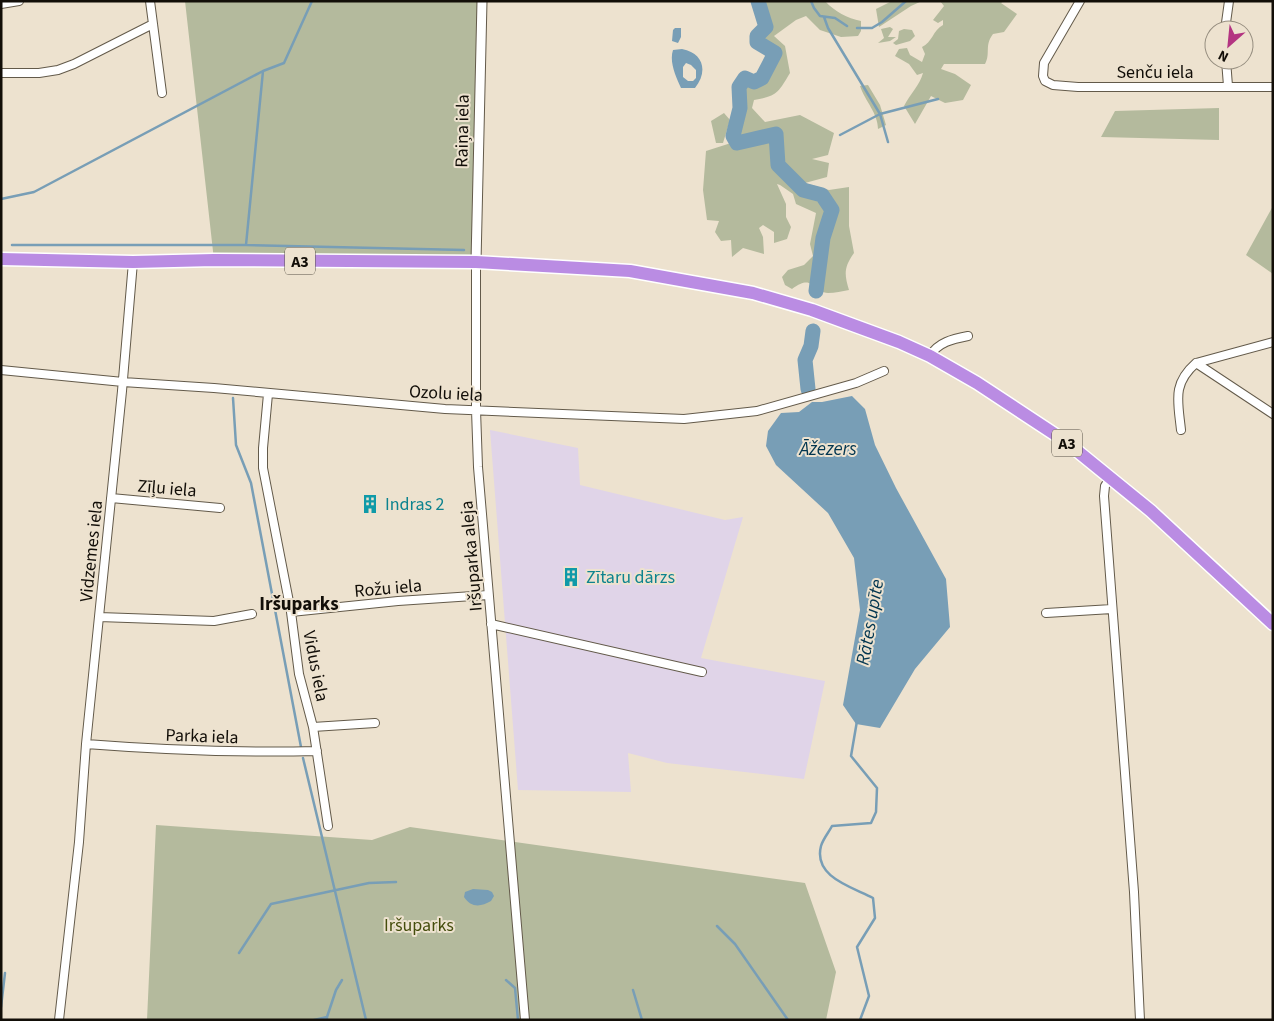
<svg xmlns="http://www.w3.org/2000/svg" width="1274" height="1021" font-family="'Source Sans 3',sans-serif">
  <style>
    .commercial { fill: #e0d4e8 }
    .green { fill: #b4ba9d }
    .water { fill: #789eb6; fill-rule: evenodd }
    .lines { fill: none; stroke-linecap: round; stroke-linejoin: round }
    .stream { stroke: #789eb6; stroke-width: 2.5 }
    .river { stroke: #789eb6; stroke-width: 15 }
    .minor-casing { stroke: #635a4a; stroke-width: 10 }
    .tertiary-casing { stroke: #635a4a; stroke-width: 11 }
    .trunk-casing { stroke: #fff; stroke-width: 15 }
    .minor { stroke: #fff; stroke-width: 8 }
    .tertiary { stroke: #fff; stroke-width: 9 }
    .trunk { stroke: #ba8ce3; stroke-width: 12 }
    .labels { text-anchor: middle; stroke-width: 4; stroke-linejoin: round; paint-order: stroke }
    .shield { fill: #ede2cf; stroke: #544e44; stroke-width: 1 }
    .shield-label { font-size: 16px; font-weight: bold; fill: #120e08 }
    .street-label { font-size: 18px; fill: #120e08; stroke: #ede2cf }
    .culture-label { font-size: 18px; fill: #0d838f; stroke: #ede2cf; text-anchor: start }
    .park-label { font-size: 18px; fill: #454d0c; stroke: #ede2cf }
    .water-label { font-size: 19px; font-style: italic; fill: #023650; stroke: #ede2cf }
    .neighbourhood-label { font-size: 19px; font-weight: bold; fill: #120e08; stroke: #ede2cf }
  </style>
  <rect width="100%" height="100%" fill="#ede2cf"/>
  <path class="commercial" d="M490,430L578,448L580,485L725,520L743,517L701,658L825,681L804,779L667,763L628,753L631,792L518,790Z"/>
  <path class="green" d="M185,1H482L476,262L214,260Z
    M758,1H825C835,12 847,18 861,21V31L858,36L841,37L820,30L806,16L796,20L774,36L785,46L790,73C778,93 777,96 754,100L752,108L765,122L800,115L834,133L828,155L812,159L829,163L827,177L805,183L829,190L849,187V226L854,253C844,267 844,274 849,290C842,291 835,293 828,293C811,292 814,273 792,289L785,285L782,277L788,270L804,265L813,256L810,244L816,213L796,204L793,194L780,185L777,184L786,204V217L791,227L787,239L774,243V232L763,225L759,228L763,237L764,254L743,248L732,257L731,240L721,241L715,232L719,221L707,220L703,190L706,151L731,143L733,122L740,108L739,87L745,78L754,82L762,78L775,53L760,43L757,36L766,27Z
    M892,1H922L911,6L879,27L876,9Z
    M940,1H1004L1001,3L1017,14L1004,32L993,34C984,46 991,53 985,64H944L941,69L955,74L971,85L963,100L945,103L931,96L915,124L904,106C910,94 920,85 923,73L917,75L909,64L895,56L899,49L907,48L910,55L922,62L925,54L922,47C932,43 933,30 943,25V20L938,23L933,20L944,6Z
    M890,27L893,29L888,37H896L890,41L878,43L884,38L881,29Z
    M904,29L912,30L915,36L910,41L896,45L893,43L898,39L899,31Z
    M868,85L880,105L886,125L878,129C878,113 865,101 860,86Z
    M1219,108V140L1101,137L1115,111Z
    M724,113L730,120L723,143H716L711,121Z
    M1273,206V274L1246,255Z
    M156,825L372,840L410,827L805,883L836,972L826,1020H147Z"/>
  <path class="water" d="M675,28H681V37L678,43L672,41L673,30Z
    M682,49C704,53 708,72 695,88H681C676,77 669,62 673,50ZM686,63L691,65L696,70V78L693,81H688L683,77V67Z
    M852,396L865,409L875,445L896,488L946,579L950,627L915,669L880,728L856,724L843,705L860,610L854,558L828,513L776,465L766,446L768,431L781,413L799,412L812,402H822Z
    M473,889L488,890L492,892L494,896L491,901C481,907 471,908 464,897L465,892Z"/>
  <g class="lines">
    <path class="stream" d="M811,1L814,8L820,16L835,18L847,26
      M758,2V1
      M824,17L828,28L880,114L888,142
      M857,28H872L882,22L906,1
      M840,135L880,114L938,99
      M1,199L34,192L263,71L284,63L312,1
      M12,245H246L464,250
      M246,245L263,71
      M233,398L236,445L251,483L301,747
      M857,721L851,756L877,788L876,812L871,823L832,826C829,832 823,839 821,846C813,877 852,887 873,898L875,918L857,947L869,996L860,1020
      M303,758L366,1020
      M717,926L735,944L788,1020
      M239,953L271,904L369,883L396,882
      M506,980L515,988L518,1020
      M633,990L642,1020
      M1,1007L5,973
      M314,1020L327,1017
      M327,1020V1017L336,990L342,980"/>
    <path class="river" d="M758,1L766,27L757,36V42L775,53L762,78L754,82L745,78L739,87L740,108L733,136L737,143L776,134L778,165L803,190L822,195L832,210L823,238L816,291
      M808,389L805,360L811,346L813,331"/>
    <g class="minor-casing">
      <path id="minor" d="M150,1L162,93
        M1080,1L1044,63L1043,76L1045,81L1053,85L1078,87H1273
        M1,4L19,1
        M1225,30L1229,1
        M1226,60L1228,86
        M1,73H39L58,70L74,64L153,24
        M476,262V410L478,467L525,1020
        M930,356C938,342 953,339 968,336
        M1196,363L1273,414
        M1,370L123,382L214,388L445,409L684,419L757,411L856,383L884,371
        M268,394L263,448V468L291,612L299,674L313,727L328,826
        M1181,430C1178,401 1172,384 1196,363L1273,342
        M1110,478L1105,486L1104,496L1134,892L1140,1020
        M111,498L220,508
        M291,612L398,601L488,595
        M1046,613L1112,609
        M99,617L214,621L252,614
        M491,624L702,672
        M313,727L375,723
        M86,744C163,750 240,753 317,751
        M59,1020L79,842L86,744L122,391L133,262"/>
    </g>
    <g class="tertiary-casing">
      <path id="tertiary" d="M476,262L482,1"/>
    </g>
    <g class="trunk-casing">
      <path id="trunk" d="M1,259L133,262L214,260L476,262L630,271L753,293L812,310L899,342L930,356L977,383L1065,441L1151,511L1273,624"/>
    </g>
    <use href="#minor" class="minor"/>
    <use href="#tertiary" class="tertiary"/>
    <use href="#trunk" class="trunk"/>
  </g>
  <defs>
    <g id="building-bare" transform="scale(1.5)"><path d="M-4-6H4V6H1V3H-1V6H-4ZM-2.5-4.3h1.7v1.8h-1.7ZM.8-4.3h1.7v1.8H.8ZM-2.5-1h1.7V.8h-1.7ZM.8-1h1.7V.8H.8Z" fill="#0f9aa8" stroke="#ede2cf" stroke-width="2.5" paint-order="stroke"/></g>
  </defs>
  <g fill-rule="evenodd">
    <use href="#building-bare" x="370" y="504"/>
    <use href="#building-bare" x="571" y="577"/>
  </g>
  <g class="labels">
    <g class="shield">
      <rect x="285" y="247.5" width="30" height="27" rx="4"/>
      <rect x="1052" y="429.5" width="30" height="27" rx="4"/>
    </g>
    <g class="shield-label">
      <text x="300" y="267">A3</text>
      <text x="1067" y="449">A3</text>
    </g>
    <g class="street-label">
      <text x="1155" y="78">Senču iela</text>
      <text transform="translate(462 131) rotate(-89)" y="6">Raiņa iela</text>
      <text transform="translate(446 393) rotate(3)" y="6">Ozolu iela</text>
      <text transform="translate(167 488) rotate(5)" y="6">Zīļu iela</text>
      <text transform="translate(91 551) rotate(-84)" y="6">Vidzemes iela</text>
      <text transform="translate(471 556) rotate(-95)" y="6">Iršuparka aleja</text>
      <text transform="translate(388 588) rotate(-5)" y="6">Rožu iela</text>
      <text transform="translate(316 666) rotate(79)" y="6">Vidus iela</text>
      <text transform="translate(202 736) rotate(2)" y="6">Parka iela</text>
    </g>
    <g class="culture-label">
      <text x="385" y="510">Indras 2</text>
      <text x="586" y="583">Zītaru dārzs</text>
    </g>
    <g class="park-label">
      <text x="419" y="931">Iršuparks</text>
    </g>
    <g class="water-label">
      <text x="828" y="455">Āžezers</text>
      <text transform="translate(869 622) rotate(-80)" y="7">Rātes upīte</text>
    </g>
    <g class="neighbourhood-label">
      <text x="299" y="610">Iršuparks</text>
    </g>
  </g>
  <rect width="1274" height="1021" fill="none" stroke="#120e08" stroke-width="5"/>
  <g transform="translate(1229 45) rotate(207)"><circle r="24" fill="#ede2cf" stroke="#958d7f"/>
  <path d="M0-4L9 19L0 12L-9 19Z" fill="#b33481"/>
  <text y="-8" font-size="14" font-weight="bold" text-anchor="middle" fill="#120e08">N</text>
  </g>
</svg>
